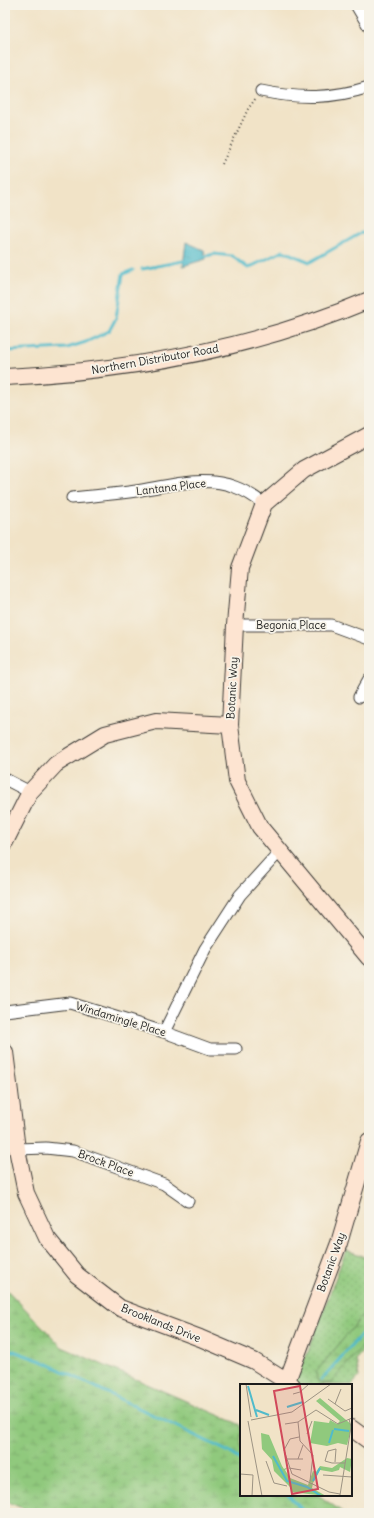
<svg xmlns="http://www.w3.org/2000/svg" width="374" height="1518" font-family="Delius,sans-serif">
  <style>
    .green { fill: url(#green-dots); stroke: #56724c }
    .wetland { fill: url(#wetland-marsh); stroke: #56724c }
    .water { fill: url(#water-ripples); stroke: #366c74 }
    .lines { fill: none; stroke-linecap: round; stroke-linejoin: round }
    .stream { stroke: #50bbcb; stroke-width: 3 }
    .street-casing { stroke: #3c3a36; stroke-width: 13 }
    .secondary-casing { stroke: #3c3a36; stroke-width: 18 }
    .path { stroke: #3c3a36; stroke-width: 2; stroke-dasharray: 1 3; stroke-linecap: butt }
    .street { stroke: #fff; stroke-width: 11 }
    .secondary { stroke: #fde4d1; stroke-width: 16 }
    .labels { text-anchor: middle; stroke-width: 3.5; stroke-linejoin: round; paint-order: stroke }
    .street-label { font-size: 11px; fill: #1c1c1c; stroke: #f7f3e8 }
    .inset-river { fill: none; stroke: #50bbcb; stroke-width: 2 }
    .inset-road { fill: none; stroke: #9c9383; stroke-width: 1 }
    .view { fill: #d1495b; fill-opacity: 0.15; stroke: #d1495b; stroke-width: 2 }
    .inset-edge { fill: none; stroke: #1c1c1c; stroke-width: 2 }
  </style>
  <defs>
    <pattern id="green-dots" width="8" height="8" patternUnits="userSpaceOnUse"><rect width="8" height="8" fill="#90c97d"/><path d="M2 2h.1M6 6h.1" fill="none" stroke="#7cac6b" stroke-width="1.8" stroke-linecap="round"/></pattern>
    <pattern id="wetland-marsh" width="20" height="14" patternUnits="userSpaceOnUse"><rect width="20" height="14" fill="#90c97d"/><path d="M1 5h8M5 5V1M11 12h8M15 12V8" fill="none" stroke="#7cac6b"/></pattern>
    <pattern id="water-ripples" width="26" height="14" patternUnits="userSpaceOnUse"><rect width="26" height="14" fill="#50bbcb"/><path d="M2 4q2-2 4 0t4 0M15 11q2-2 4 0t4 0" fill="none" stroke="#45a0ae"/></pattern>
  </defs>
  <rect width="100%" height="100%" fill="#f7f3e8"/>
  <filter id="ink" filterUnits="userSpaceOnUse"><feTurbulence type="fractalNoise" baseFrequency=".025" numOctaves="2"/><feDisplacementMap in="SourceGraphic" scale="8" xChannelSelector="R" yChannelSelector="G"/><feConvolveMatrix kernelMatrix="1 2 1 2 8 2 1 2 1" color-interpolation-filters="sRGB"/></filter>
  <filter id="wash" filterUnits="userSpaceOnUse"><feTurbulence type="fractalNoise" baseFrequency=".012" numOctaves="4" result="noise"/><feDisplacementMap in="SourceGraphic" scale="16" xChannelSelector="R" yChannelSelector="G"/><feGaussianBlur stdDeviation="0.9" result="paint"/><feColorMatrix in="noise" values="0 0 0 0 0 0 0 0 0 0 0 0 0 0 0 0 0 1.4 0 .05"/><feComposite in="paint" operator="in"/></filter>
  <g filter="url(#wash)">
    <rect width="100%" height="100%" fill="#f1e3c7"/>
    <path class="green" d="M346,1250L369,1258V1344L356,1359L359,1377L351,1386V1385H267L287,1381L306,1357Z"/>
    <path class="wetland" d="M5,1288L62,1347L241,1425V1495H318L344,1513H35L5,1501Z
      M369,1308V1338L331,1383H321L317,1380L316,1372Z"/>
    <path class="water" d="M186,242L204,250L206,259L183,266Z"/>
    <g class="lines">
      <path class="stream" d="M203,257L214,254L232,256L248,268L283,251L310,262L361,233L369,234
        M142,269L188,260
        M5,351L67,348L86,342L109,331L116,318L123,274L133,270
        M5,1348L44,1362L229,1452L241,1460
        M321,1380L369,1326
        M288,1495L305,1513"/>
    </g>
  </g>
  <g filter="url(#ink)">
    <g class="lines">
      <g class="street-casing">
        <path id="street" d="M356,5L369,27
          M261,91C299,99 332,99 369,87
          M72,498C93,496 115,494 136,491C168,486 204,475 235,487C246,491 255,497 264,504
          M235,625H331L369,639
          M359,697L369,679
          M5,779L30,792
          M5,1011L70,1003L164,1032L210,1049H236
          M164,1032L205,949L240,895L279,852
          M17,1149L46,1148L73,1151L164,1184L188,1201"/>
      </g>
      <g class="secondary-casing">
        <path id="secondary" d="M5,377C130,371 253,349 369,300
          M369,435L304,470L264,504L240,568L235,625L230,725L237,781L260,827L369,958
          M5,842L30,792L56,764L105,734L156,721L230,725
          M5,1052L17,1149L26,1193L47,1238L77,1275L120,1308L200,1338L254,1361L292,1385
          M287,1381L339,1243L369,1141
          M351,1428L369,1441"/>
      </g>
      <path class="path" d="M222,164L248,109L256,98
        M5,1507L7,1508L9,1513"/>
      <use href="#street" class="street"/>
      <use href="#secondary" class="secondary"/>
    </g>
  </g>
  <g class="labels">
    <g class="street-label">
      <text transform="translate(155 359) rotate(-10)" y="4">Northern Distributor Road</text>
      <text transform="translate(171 487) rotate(-7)" y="4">Lantana Place</text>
      <text x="291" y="629">Begonia Place</text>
      <text transform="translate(232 688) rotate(-87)" y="4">Botanic Way</text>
      <text transform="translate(121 1019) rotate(17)" y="4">Windamingle Place</text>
      <text transform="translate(106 1163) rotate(20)" y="4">Brock Place</text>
      <text transform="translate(331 1262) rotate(-70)" y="4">Botanic Way</text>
      <text transform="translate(161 1323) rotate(22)" y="4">Brooklands Drive</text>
    </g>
  </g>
  <g transform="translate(240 1384)">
    <rect width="112" height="112" fill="#f1e3c7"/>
    <path d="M80,14L112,41L107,61L98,59L87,62L70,59L74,37L89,39L90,36L97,40L100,37L76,17ZM107,74L112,75L110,88L100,83L99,86L92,88L80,86L73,99L69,98L73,87L76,88L80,82L92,84Z" fill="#90c97d"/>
    <path d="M21,49L29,51L42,82L44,85L48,83L45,86L50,94L68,101L69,98L73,99L72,104L86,112L51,108V104L34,87L32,76L22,65Z" fill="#90c97d"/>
    <path class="inset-river" d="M8,2L17,33M47,23L63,18M16,26L29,31M94,45L109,47M89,59L93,46M33,72L47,97L67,103L81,112M73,97L80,84"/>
    <path class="inset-road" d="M6,0L11,33M53,10L60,8L69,0M88,15L105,27L112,24M95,20L101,5M11,36L52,28L91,0M8,37L22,112M45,40L58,38M67,50L72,37M59,53L50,55L44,66L52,90L89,108L100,110M46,75H63M58,75L63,61M26,77L34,99L47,102M95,78L96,65L88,67L85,77L92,79H105M49,84L61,86M0,90L13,91L12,112M83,91L112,93M70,97L73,71L60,57L58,38L76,26L98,40L112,34M100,111L111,43L109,35"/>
    <path class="view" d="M60,2L78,105L52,110L34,7Z"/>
    <rect width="112" height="112" class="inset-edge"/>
  </g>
  <rect width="374" height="1518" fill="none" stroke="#f7f3e8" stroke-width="20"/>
</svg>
